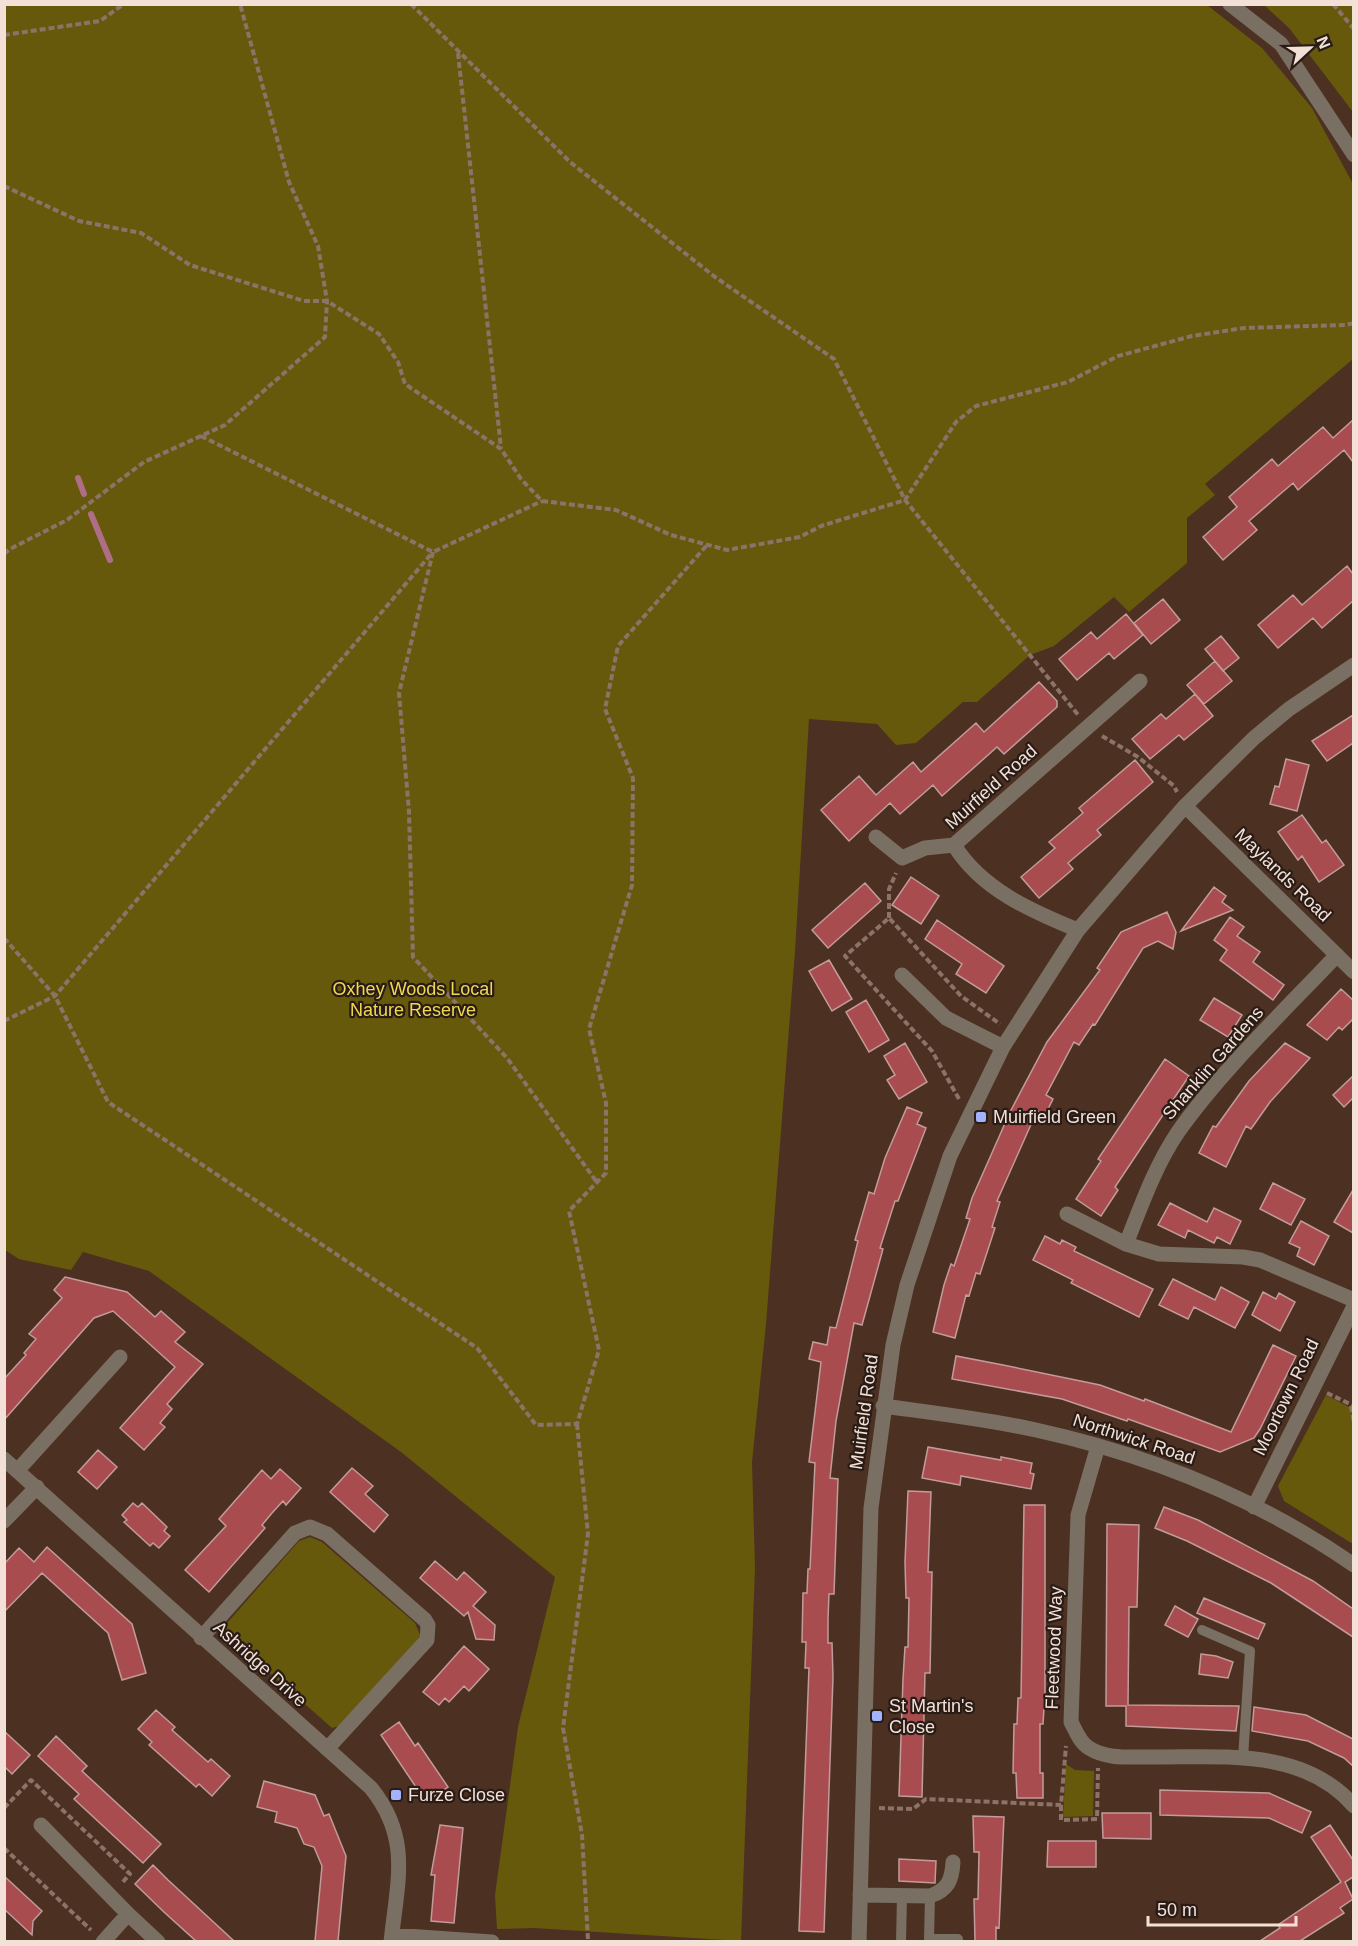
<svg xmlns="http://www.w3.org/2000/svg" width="1358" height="1946" font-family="Arial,sans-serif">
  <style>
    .green { fill: #66590c }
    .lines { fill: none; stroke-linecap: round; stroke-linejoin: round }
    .stream { stroke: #ae6e86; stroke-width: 6 }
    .building { fill: #a94c4f; stroke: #c29b9a; stroke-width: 1.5 }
    .path { stroke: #8c7367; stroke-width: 4; stroke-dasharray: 6 3; stroke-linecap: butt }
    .service { stroke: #796f63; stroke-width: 10 }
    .minor { stroke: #796f63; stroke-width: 15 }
    .tertiary { stroke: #796f63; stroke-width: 15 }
    .poi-dot { fill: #a3b2fd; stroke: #291c16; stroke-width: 2 }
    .labels { text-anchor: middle; stroke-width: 4.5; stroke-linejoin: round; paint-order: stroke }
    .street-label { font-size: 18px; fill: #f3e1d8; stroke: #291c16 }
    .park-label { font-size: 18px; fill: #f1d850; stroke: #291c16 }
    .poi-label { font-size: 18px; fill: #f3e1d8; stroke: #291c16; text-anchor: start }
  </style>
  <rect width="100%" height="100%" fill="#4c3022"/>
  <path class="green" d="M4,5H1207L1262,48L1312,108L1353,184V359L1205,484L1215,495L1187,518V563L1129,612L1114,597L1054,646L1030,655L977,702H963L916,743L896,745L877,724L809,719L795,951L766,1324L752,1462L755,1568L741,1941L534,1928L497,1929L495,1895L518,1727L555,1577L401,1452L149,1271L83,1252L71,1270L19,1259L5,1250Z
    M1264,5H1353V112L1289,28Z
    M1326,1395L1353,1409V1544L1284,1501L1278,1486Z
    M310,1537L322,1542L415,1623L420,1635L419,1641L339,1726L332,1728L221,1630L299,1541Z
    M1066,1764L1075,1770L1094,1771L1093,1816L1063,1817Z"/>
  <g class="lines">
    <path class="stream" d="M78,478L84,494
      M91,514L110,560"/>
  </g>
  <path class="building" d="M1353,420V462L1344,450L1298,490L1293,483L1249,521L1257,530L1223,560L1203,537L1237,507L1229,497L1272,459L1278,466L1323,427L1333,438Z
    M1347,566L1353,574V601L1322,628L1313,618L1278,648L1258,625L1293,595L1302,605Z
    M1163,599L1180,620L1151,644L1134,623Z
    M1126,614L1143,635L1114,659L1109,653L1077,680L1059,659L1091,632L1097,639Z
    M1221,636L1239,658L1223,671L1205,649Z
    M1215,661L1232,681L1204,704L1187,685Z
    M1039,682L1057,701V707L1004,754L997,747L942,796L933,785L900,814L890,803L849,841L821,810L859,776L876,795L913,762L921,772L976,723L984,732Z
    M1195,694L1213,716L1184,740L1179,735L1150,759L1132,739L1161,714L1166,719Z
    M1353,715V743L1327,761L1312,741Z
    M1286,759L1309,765L1297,811L1270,804L1275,786L1279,787Z
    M1135,760L1153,782L1097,830L1101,835L1068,863L1073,869L1039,898L1021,877L1055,848L1049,842L1083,813L1079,808Z
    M1302,815L1322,843L1326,840L1344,865L1319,882L1302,856L1298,860L1278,832Z
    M911,877L939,896L921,924L892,905Z
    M865,883L881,901L828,948L812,930Z
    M1214,887L1226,896L1222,902L1233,910L1181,931Z
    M1167,912L1176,932L1173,949L1158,941L1143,948L1095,1025L1093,1024L1079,1045L1074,1042L1046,1095L1053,1099L1045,1115L1037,1111L997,1201L1000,1202L992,1227L995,1228L980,1274L976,1273L969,1296L966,1295L955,1338L933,1332L944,1285L951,1264L954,1266L970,1219L966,1218L972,1198L1010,1112L1047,1042L1100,970L1097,968L1121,932Z
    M1230,917L1244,927L1237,936L1260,952L1253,962L1284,985L1273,1000L1220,960L1227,950L1214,940Z
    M937,920L1004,966L986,993L956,974L962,964L925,939Z
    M829,960L852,999L832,1011L809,971Z
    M1341,989L1353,1000V1019L1342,1030L1339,1027L1327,1040L1307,1025Z
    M1214,998L1242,1015L1228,1037L1200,1020Z
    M866,1000L889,1040L869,1052L846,1012Z
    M905,1043L927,1082L899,1099L887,1080L895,1075L884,1056Z
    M1285,1043L1310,1058L1270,1102L1251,1129L1246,1126L1226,1167L1199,1153L1213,1126L1216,1127L1249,1081Z
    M1165,1059L1189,1076L1115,1187L1118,1190L1101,1216L1076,1199L1101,1161L1098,1159Z
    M1353,1076V1098L1344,1107L1333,1095Z
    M907,1107L922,1113L917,1124L926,1128L898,1201H895L880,1248L883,1249L862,1325L854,1323L836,1421L830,1478L838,1479L834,1594H829L828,1619V1643H832L833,1677L824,1932L799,1931L809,1668H805L806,1642H802L803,1593H807L808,1569H810L815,1463L809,1462L821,1362L809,1359L813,1342L827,1345L830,1327L836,1328L858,1241L855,1240L869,1192L874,1194L885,1158Z
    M1273,1183L1305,1199L1291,1225L1260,1209Z
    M1353,1190V1233L1334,1222Z
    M1170,1203L1207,1222L1214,1208L1241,1221L1230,1244L1217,1237L1214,1243L1188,1230L1185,1238L1158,1225Z
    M1301,1221L1329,1236L1314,1265L1297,1256L1300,1248L1289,1243Z
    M1045,1236L1060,1244L1062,1240L1076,1247L1074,1251L1153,1289L1139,1317L1071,1283L1073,1280L1033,1260Z
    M65,1277L127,1292L155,1317L161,1311L185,1332L175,1342L203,1364L167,1404L172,1409L160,1423L165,1427L144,1450L120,1428L175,1367L113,1311L94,1318L4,1420V1379L26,1355L24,1353L36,1339L29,1334L62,1298L54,1290Z
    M1173,1279L1215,1300L1221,1287L1249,1302L1235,1328L1194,1307L1188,1319L1159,1305Z
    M1263,1292L1276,1299L1279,1293L1295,1302L1280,1331L1252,1315Z
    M1273,1345L1296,1356L1260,1429L1254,1438L1220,1452L1128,1419L1127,1421L1062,1399L952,1379L956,1356L1003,1365L1100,1385L1144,1401L1145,1399L1231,1432Z
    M928,1447L1001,1460V1457L1032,1463L1030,1473L1034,1474L1031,1489L961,1476L960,1485L922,1478Z
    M98,1450L117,1467L97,1489L78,1472Z
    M352,1468L373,1486L365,1494L388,1515L374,1532L330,1492Z
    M280,1469L301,1488L286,1505L283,1501L272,1513L262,1525L265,1528L209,1592L185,1570L226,1526L219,1519L262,1470L271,1479Z
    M908,1491L931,1492L928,1572H932L930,1673H925L922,1797L899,1796L903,1679L905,1647H908L909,1598H906L905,1562Z
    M133,1503L138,1507L142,1503L167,1527L164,1531L170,1536L159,1548L153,1543L150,1546L124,1522L127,1520L122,1515Z
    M1024,1505H1045V1692L1043,1724H1040V1773H1043V1798H1017L1016,1773H1013L1014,1724H1017L1018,1698H1021Z
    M1164,1507L1198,1520L1313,1581L1353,1609V1637L1271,1583L1187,1541L1155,1528Z
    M1107,1524L1139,1525L1137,1607H1129L1128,1705L1239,1706L1236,1731L1126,1726V1706H1106Z
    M47,1547L132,1624L146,1673L122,1680L108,1633L42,1573L4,1612V1564L19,1548L34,1562Z
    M435,1561L457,1580L464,1572L486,1592L473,1606L495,1625L494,1640L476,1639L468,1612L464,1616L420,1578Z
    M1204,1598L1265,1624L1258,1639L1197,1613Z
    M1175,1606L1198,1619L1188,1637L1165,1625Z
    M464,1646L489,1669L469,1691L464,1686L449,1702L445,1698L439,1705L423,1692Z
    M1201,1654L1216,1656L1233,1662L1228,1678L1199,1674Z
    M1254,1707L1306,1715L1353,1739V1766L1344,1758L1308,1741L1252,1731Z
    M156,1710L175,1727L172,1730L208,1762L211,1759L230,1776L212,1796L199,1784L196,1787L149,1745L152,1742L138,1729Z
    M399,1722L415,1746L418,1743L448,1787L426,1802L381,1735Z
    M4,1731L30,1755L12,1774L4,1766Z
    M56,1736L87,1766L82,1771L161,1844L143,1863L74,1799L79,1794L38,1756Z
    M264,1781L315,1795L324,1816L329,1814L346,1856L338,1941H315L322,1866L314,1847L304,1844L297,1828L275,1822L277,1812L257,1807Z
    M1160,1790L1269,1793L1311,1812L1302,1833L1269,1818L1160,1815Z
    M1102,1813H1151V1839L1103,1838Z
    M973,1816L1004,1817L999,1928L996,1927V1941H975L974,1899H978L979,1852H974Z
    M440,1825L463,1828L454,1923L431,1921L435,1875H431Z
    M1330,1825L1353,1860V1877L1345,1882L1353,1899L1340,1908L1344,1913L1300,1941H1260L1280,1928L1278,1925L1341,1882L1311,1837Z
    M1048,1841H1096V1867H1047Z
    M899,1859L936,1861L935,1883L899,1881Z
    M153,1865L168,1880L234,1941H196L165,1913L135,1884Z
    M4,1876L42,1911L33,1921L32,1935L4,1909Z"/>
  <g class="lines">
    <path class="path" d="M411,4L570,162L715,277L834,359L905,500L1079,716
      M1333,4L1354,29
      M4,35L100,21L124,4
      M458,53L501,448
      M4,186L79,221L141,233L190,265L304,301H327L379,334L398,362L405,384L501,449L521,479L542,501L616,510L671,535L727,550L800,537L821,526L905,500L956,422L976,406L1068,382L1118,356L1192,336L1244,328L1346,325L1354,323
      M201,436L433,552L542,501
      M433,552L399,693L409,812L413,957L507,1058L596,1181
      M4,554L10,549L67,520L144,462L225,425L325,337L327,301L318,246L289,182L240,4
      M1102,736L1138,757L1174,786L1177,792
      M889,918V889L896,873
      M4,938L55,996L108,1102L477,1348L536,1425L577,1424L599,1350L569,1211L606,1173V1103L589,1029L632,885L633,778L605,709L618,646L707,545
      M4,1021L55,996L432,553
      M959,1099L932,1051L845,956L889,918L961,996L1000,1024
      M1327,1393L1354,1406
      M1351,1406L1354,1423
      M577,1424L588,1534L563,1728L582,1835L588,1940
      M1354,1460V1476
      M1061,1805V1820L1097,1819L1098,1768
      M4,1808L31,1780L130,1874L121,1884
      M879,1808L913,1809L926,1799L1061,1805L1066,1746
      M4,1848L91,1930
      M568,1942H613"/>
    <path class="service" d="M1202,1630L1250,1651L1243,1758
      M930,1896L929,1939H958
      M901,1942L902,1896"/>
    <path class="minor" d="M1185,806L1354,972
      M876,837L902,858L925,848L954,845
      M1078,930C1031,911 981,889 954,845L1140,681
      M1337,955C1285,1010 1221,1071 1178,1132C1155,1166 1141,1206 1126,1244L1159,1254L1243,1257L1260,1260L1354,1300
      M902,975L946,1018L1003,1047
      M1067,1214L1126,1244
      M883,1406C934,1413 986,1419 1036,1430C1150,1455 1258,1499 1354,1565
      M1098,1446L1078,1515L1071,1722C1076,1731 1080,1743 1089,1748C1106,1759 1128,1757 1147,1757C1218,1758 1302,1746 1354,1806
      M4,1459L371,1788C412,1839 397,1882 391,1942
      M17,1471L120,1357
      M1254,1507L1354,1306
      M4,1521L37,1487
      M201,1638L295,1533L310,1527L327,1534L425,1620L428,1625L427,1640L327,1749
      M41,1825L128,1914
      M860,1895L930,1896C948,1890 952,1880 953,1862
      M392,1935L492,1942
      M103,1942L128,1914L158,1942
      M859,1942L871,1508L893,1345L907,1285L950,1156L1003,1047L1078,930L1185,806L1254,738L1289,709L1354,665"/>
    <path class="tertiary" d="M1230,4L1281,44L1354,155"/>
  </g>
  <g class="poi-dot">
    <rect x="975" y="1111" width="12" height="12" rx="3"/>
    <rect x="871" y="1710" width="12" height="12" rx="3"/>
    <rect x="390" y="1789" width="12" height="12" rx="3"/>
  </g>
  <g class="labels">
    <g class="street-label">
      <text transform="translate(991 787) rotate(-42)" y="6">Muirfield Road</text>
      <text transform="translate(1283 875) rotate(44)" y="6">Maylands Road</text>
      <text transform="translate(1213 1063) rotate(-49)" y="6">Shanklin Gardens</text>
      <text transform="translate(1286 1397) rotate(-64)" y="6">Moortown Road</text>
      <text transform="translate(864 1412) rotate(-82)" y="6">Muirfield Road</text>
      <text transform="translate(1134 1439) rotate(18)" y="6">Northwick Road</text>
      <text transform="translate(1054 1648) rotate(-88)" y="6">Fleetwood Way</text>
      <text transform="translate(260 1664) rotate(42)" y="6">Ashridge Drive</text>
    </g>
    <g class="park-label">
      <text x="413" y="995">Oxhey Woods Local<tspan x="413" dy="21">Nature Reserve</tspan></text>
    </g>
    <g class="poi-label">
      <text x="993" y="1123">Muirfield Green</text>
      <text x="889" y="1712">St Martin's<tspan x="889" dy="21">Close</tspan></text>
      <text x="408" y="1801">Furze Close</text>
    </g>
  </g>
  <rect width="1358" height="1946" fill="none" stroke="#f3e1d8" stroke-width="12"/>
  <g transform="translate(1310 48) rotate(68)" stroke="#291c16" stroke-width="4.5" paint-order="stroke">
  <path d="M0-4.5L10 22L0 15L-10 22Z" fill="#f3e1d8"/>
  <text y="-9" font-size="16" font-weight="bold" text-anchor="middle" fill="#f3e1d8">N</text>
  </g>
  <path d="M1148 1916v9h148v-9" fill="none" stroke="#f3e1d8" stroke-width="3"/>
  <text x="1157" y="1916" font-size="18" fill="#f3e1d8" stroke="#291c16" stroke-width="4.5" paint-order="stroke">50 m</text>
</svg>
